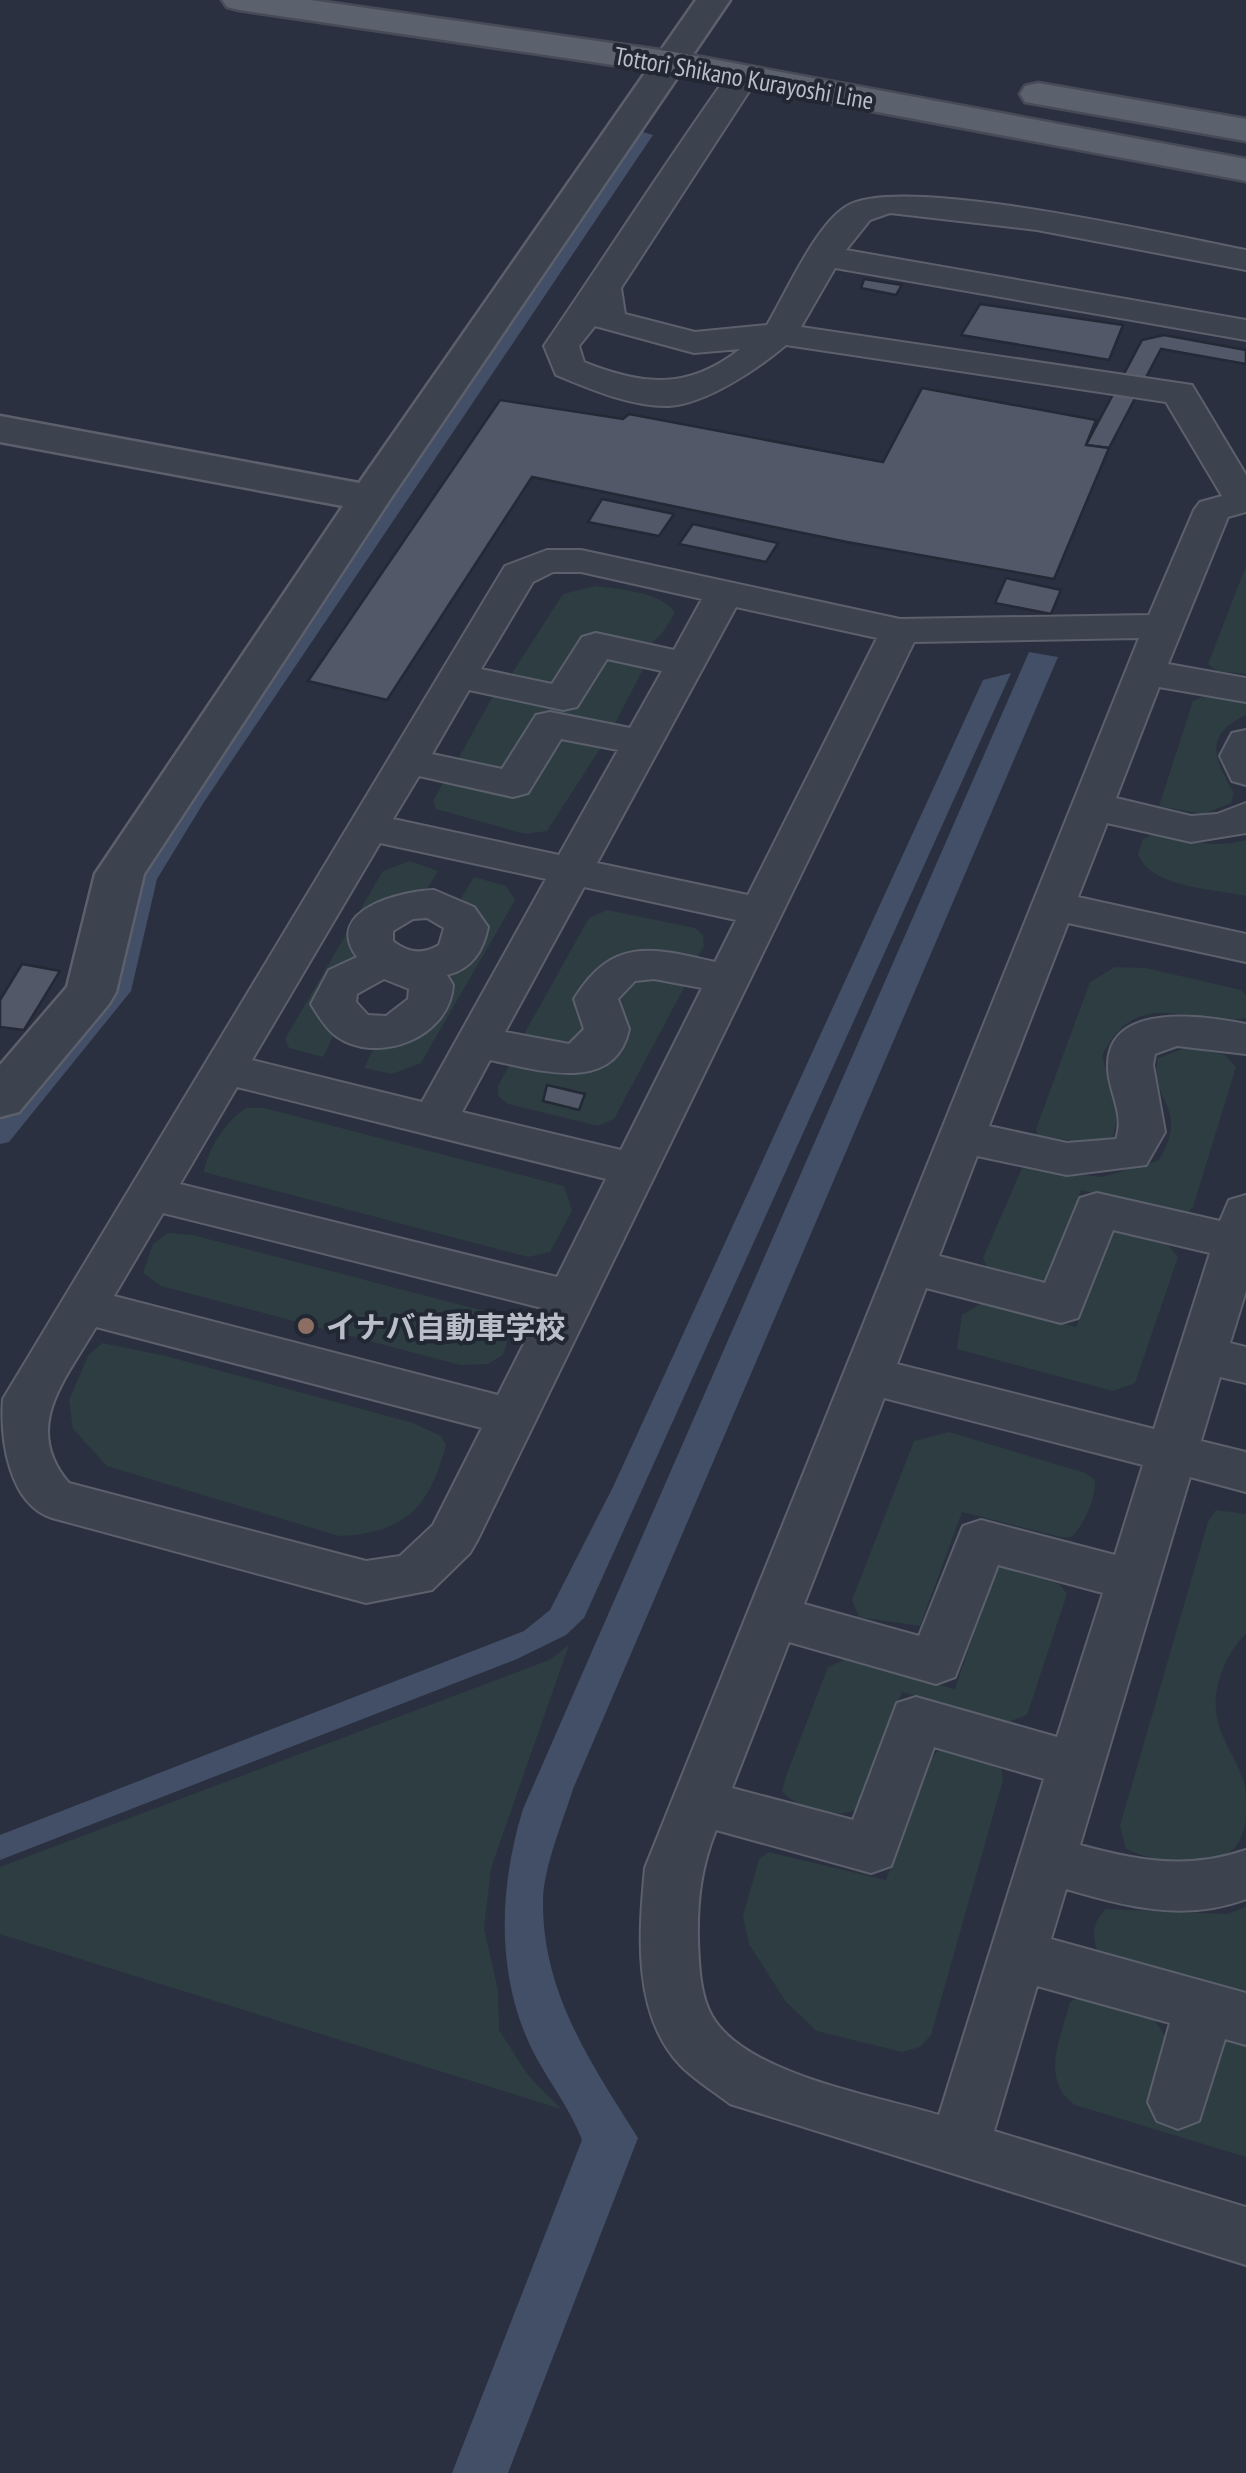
<svg xmlns="http://www.w3.org/2000/svg" width="1246" height="2473" viewBox="0 0 1246 2473" font-family="'PT Sans Narrow','Noto Sans JP',sans-serif">
<rect width="100%" height="100%" fill="#2a303f"/>
<g fill="#2d3d41">
<polygon points="1246,566 1246,674 1217,671 1208,664"/>
<path d="M 596,586 C 622,590 659,591 675,612 C 648,663 638,645 587,635 L 556,688 L 509,678 L 563,594 Z"/>
<polygon points="602,653 646,664 613,727 543,715 506,774 457,761 493,696 498,693 570,708"/>
<path d="M 1202,697 L 1246,702 L 1246,715 C 1203,735 1214,759 1234,793 L 1231,803 L 1204,814 L 1159,806 L 1193,701 Z"/>
<polygon points="552,735 598,744 600,749 547,831 525,834 436,809 433,801 444,781 519,795"/>
<path d="M 1155,833 C 1186,841 1215,849 1246,840 L 1246,896 C 1214,889 1151,888 1138,854 L 1143,839 Z"/>
<path d="M 410,861 L 438,871 C 420,905 389,925 366,955 C 348,980 340,1027 323,1057 L 289,1048 L 285,1039 L 383,871 Z"/>
<polygon points="474,877 506,886 515,900 421,1063 392,1074 364,1068 378,1040 479,921 461,898"/>
<path d="M 607,910 L 695,928 L 703,935 L 704,946 L 694,962 L 599,969 C 579,987 584,1001 593,1024 L 577,1049 L 522,1038 L 589,918 Z"/>
<path d="M 1115,967 L 1146,968 L 1241,990 L 1246,995 L 1246,1018 C 1189,1028 1138,982 1102,1056 L 1118,1112 L 1113,1137 L 1094,1145 L 1038,1135 L 1036,1129 L 1090,982 Z"/>
<polygon points="627,975 684,981 685,986 614,1119 598,1126 508,1104 498,1096 498,1086 510,1064 567,1070 609,992"/>
<path d="M 1188,1047 L 1225,1055 L 1236,1067 L 1193,1207 L 1186,1214 L 1173,1212 L 1081,1190 L 1052,1279 L 1044,1282 L 987,1267 L 983,1258 L 1022,1168 L 1102,1177 L 1158,1161 C 1192,1107 1148,1102 1158,1058 Z"/>
<path d="M 246,1108 L 264,1108 L 564,1186 L 572,1211 L 550,1252 L 528,1257 L 204,1172 C 207,1150 226,1121 246,1108 Z"/>
<polygon points="1121,1231 1169,1246 1178,1257 1135,1383 1113,1391 957,1349 962,1315 982,1303 1076,1327 1112,1233"/>
<polygon points="168,1233 193,1235 488,1312 510,1333 503,1355 488,1364 460,1365 161,1286 143,1273 153,1244"/>
<path d="M 102,1343 L 166,1356 L 413,1423 L 441,1436 L 446,1445 C 429,1509 404,1533 339,1536 L 107,1466 L 73,1429 L 69,1400 L 88,1356 Z"/>
<path d="M 949,1432 L 1085,1473 L 1095,1480 C 1096,1498 1084,1526 1071,1537 L 1061,1537 L 962,1512 L 920,1626 L 859,1617 L 852,1600 L 914,1441 Z"/>
<path d="M 1216,1510 L 1246,1514 L 1246,1634 C 1228,1650 1213,1685 1216,1710 C 1218,1737 1236,1757 1244,1782 C 1246,1791 1246,1802 1246,1812 C 1246,1880 1169,1868 1126,1849 L 1120,1826 L 1208,1522 Z"/>
<path d="M 1003,1567 L 1059,1584 L 1067,1594 L 1027,1715 L 1008,1722 L 902,1692 L 859,1808 C 840,1821 795,1808 782,1791 L 786,1776 L 828,1667 L 844,1660 L 955,1689 L 992,1579 L 996,1569 Z"/>
<polygon points="569,1645 491,1868 484,1929 498,1990 499,2030 528,2075 561,2109 0,1934 0,1867 549,1660"/>
<polygon points="940,1750 995,1764 1002,1770 1003,1780 931,2035 920,2047 902,2052 817,2031 786,2002 749,1944 743,1916 759,1859 768,1852 886,1880 930,1758"/>
<path d="M 1246,1907 L 1246,1994 L 1097,1951 C 1092,1932 1093,1923 1106,1909 L 1227,1914 Z"/>
<path d="M 1079,1997 L 1152,2017 L 1168,2040 L 1148,2104 L 1196,2119 L 1223,2041 L 1246,2043 L 1246,2157 L 1075,2105 C 1039,2079 1061,2039 1070,2002 Z"/>
</g>
<g fill="#434e67">
<path d="M 1029,652 L 1058,657 L 573,1789 C 563,1822 544,1865 543,1900 C 542,1993 591,2063 638,2138 L 508,2473 L 452,2473 L 582,2140 C 571,2111 552,2086 537,2059 C 495,1982 498,1890 523,1809 Z"/>
<polygon points="1011,673 584,1618 566,1635 517,1659 0,1860 0,1835 524,1631 550,1610 613,1487 983,680"/>
</g>
<g fill="none" stroke-linecap="round" stroke-linejoin="round">
<polygon fill="#434e67" fill-rule="evenodd" points="639,131 653,135 204,802 157,879 131,991 9,1142 0,1144 0,1120 108,989 135,879 183,801"/>
</g>
<g fill="#535869" stroke="#242936" stroke-width="2.5">
<polygon points="864,279 902,285 896,295 861,288"/>
<polygon points="980,304 1123,325 1109,360 961,335"/>
<polygon points="1164,335 1246,350 1246,364 1161,349 1109,448 1086,445 1142,340"/>
<polygon points="922,388 1096,420 1086,445 1109,448 1054,579 847,542 532,477 387,700 308,681 500,400 623,419 629,414 883,462"/>
<polygon points="602,499 674,514 659,536 588,522"/>
<polygon points="693,524 778,543 766,562 679,544"/>
<polygon points="1006,578 1061,590 1051,614 995,603"/>
<polygon points="22,964 60,971 24,1030 0,1027 0,1000"/>
<polygon points="547,1085 585,1094 579,1110 543,1101"/>
</g>
<g fill="none" stroke-linecap="round" stroke-linejoin="round">
<g stroke="#5b606c" stroke-width="4">
<g id="service">
<path d="M 743,67 L 759,76 L 621,288 L 625,314 L 695,332 L 767,325 C 786,293 816,224 847,206 C 902,173 1173,236 1246,250 L 1246,270 L 1037,230 L 890,213 L 870,220 L 846,250 L 1246,320 L 1246,340 L 835,268 L 801,327 L 1192,385 L 1246,475 L 1246,512 L 1228,517 L 1168,664 L 1246,678 L 1246,702 L 1159,687 L 1116,798 L 1191,816 L 1217,814 L 1246,803 L 1246,833 L 1191,842 L 1107,823 L 1078,897 L 1246,934 L 1246,962 L 1068,923 L 989,1126 L 1067,1143 L 1116,1139 C 1125,1114 1109,1093 1108,1069 C 1105,1000 1205,1016 1246,1024 L 1246,1054 L 1177,1046 L 1155,1054 L 1153,1065 L 1165,1132 L 1146,1165 L 1067,1175 L 977,1156 L 939,1256 L 1045,1283 L 1080,1198 L 1097,1193 L 1220,1221 L 1229,1200 L 1246,1195 L 1246,1291 L 1230,1343 L 1246,1347 L 1246,1383 L 1220,1377 L 1201,1441 L 1246,1452 L 1246,1492 L 1190,1477 L 1080,1845 C 1138,1861 1188,1870 1246,1850 L 1246,1899 C 1185,1922 1127,1907 1066,1889 L 1051,1939 L 1246,1993 L 1246,2045 L 1225,2039 L 1199,2121 L 1178,2129 L 1157,2121 L 1148,2102 L 1170,2023 L 1037,1986 L 994,2131 L 1246,2207 L 1246,2265 L 730,2104 C 713,2091 695,2080 680,2065 C 632,2014 639,1932 645,1868 L 1139,638 L 914,642 L 478,1539 L 470,1553 L 432,1590 L 366,1603 L 52,1518 C 9,1504 0,1440 3,1399 L 505,566 L 547,550 L 581,550 L 900,619 L 1149,615 L 1194,510 L 1200,502 L 1222,496 L 1166,402 L 786,345 C 759,368 706,404 669,406 C 631,407 590,389 556,375 L 544,346 C 607,254 667,160 732,69 ZM 595,326 L 694,353 L 740,349 C 687,391 642,385 584,362 L 579,346 ZM 553,572 L 581,572 L 702,599 L 674,650 L 596,633 L 582,637 L 552,684 L 481,669 L 533,582 ZM 736,607 L 877,638 L 748,895 L 597,863 ZM 607,659 L 662,671 L 630,728 L 550,712 L 536,715 L 502,769 L 432,754 L 469,690 L 563,710 L 577,707 ZM 561,739 L 618,750 L 559,855 L 393,819 L 419,776 L 513,797 L 528,793 ZM 380,843 L 546,879 L 422,1102 L 252,1060 ZM 584,887 L 736,920 L 715,962 C 652,947 612,937 574,999 L 584,1029 L 569,1044 L 505,1032 ZM 654,979 L 702,988 L 621,1150 L 462,1112 L 490,1060 C 535,1069 615,1096 629,1029 L 618,999 L 635,981 ZM 237,1087 L 606,1179 L 557,1277 L 180,1184 ZM 163,1213 L 542,1308 L 498,1395 L 114,1296 ZM 1113,1230 L 1210,1253 L 1154,1429 L 897,1364 L 926,1288 L 1061,1323 L 1078,1318 ZM 96,1327 L 482,1428 L 433,1525 L 400,1556 L 366,1561 L 69,1483 C 21,1427 66,1379 96,1327 ZM 884,1398 L 1143,1465 L 1115,1555 L 981,1520 L 963,1526 L 919,1636 L 804,1604 ZM 998,1565 L 1103,1593 L 1057,1737 L 916,1697 L 897,1703 L 853,1820 L 732,1788 L 789,1642 L 936,1684 L 955,1677 ZM 934,1747 L 1044,1779 L 939,2115 C 877,2096 746,2075 712,2016 C 700,1995 699,1966 698,1942 C 697,1901 701,1867 716,1830 L 871,1873 L 891,1866 Z"/>
<polygon points="1246,730 1246,785 1232,781 1220,756 1232,733"/>
<path d="M 434,890 L 474,907 L 488,927 C 483,951 472,969 447,975 L 453,985 C 450,1037 378,1066 336,1036 C 326,1029 317,1014 311,1004 L 329,970 L 357,957 C 322,910 402,891 434,890 ZM 427,918 L 444,928 L 439,945 C 423,955 408,953 393,941 L 393,931 L 413,919 ZM 384,979 L 409,989 L 408,999 L 386,1016 L 368,1015 L 356,1002 L 357,994 Z"/>
</g>
</g>
<g stroke="#5b606c" stroke-width="5">
<polygon id="minor" points="696,0 730,0 391,498 144,874 116,992 109,1004 19,1112 0,1117 0,1065 67,987 95,874 343,506 0,442 0,416 359,483"/>
</g>
<g stroke="#474b58" stroke-width="5">
<g id="primary">
<polygon points="222,0 311,0 674,52 1246,159 1246,181 674,74 239,10 227,7"/>
<polygon points="1038,83 1246,119 1246,141 1025,102 1020,94 1025,86"/>
</g>
</g>
<use href="#service" fill="#3d424f" fill-rule="evenodd"/>
<use href="#minor" fill="#3d424f" fill-rule="evenodd"/>
<use href="#primary" fill="#5c616e" fill-rule="evenodd"/>
</g>
<circle fill="#8d6e63" stroke="#222734" stroke-width="4" cx="306" cy="1326" r="10"/>
<g text-anchor="middle" dominant-baseline="central" stroke-width="8" stroke-linejoin="round" paint-order="stroke">
<g font-size="25" fill="#babec9" stroke="#222734">
<text transform="translate(744 78) rotate(10)">Tottori Shikano Kurayoshi Line</text>
</g>
<g font-size="30" font-weight="bold" fill="#babec9" stroke="#222734" text-anchor="start">
<text x="326" y="1326">イナバ自動車学校</text>
</g>
</g>
</svg>
